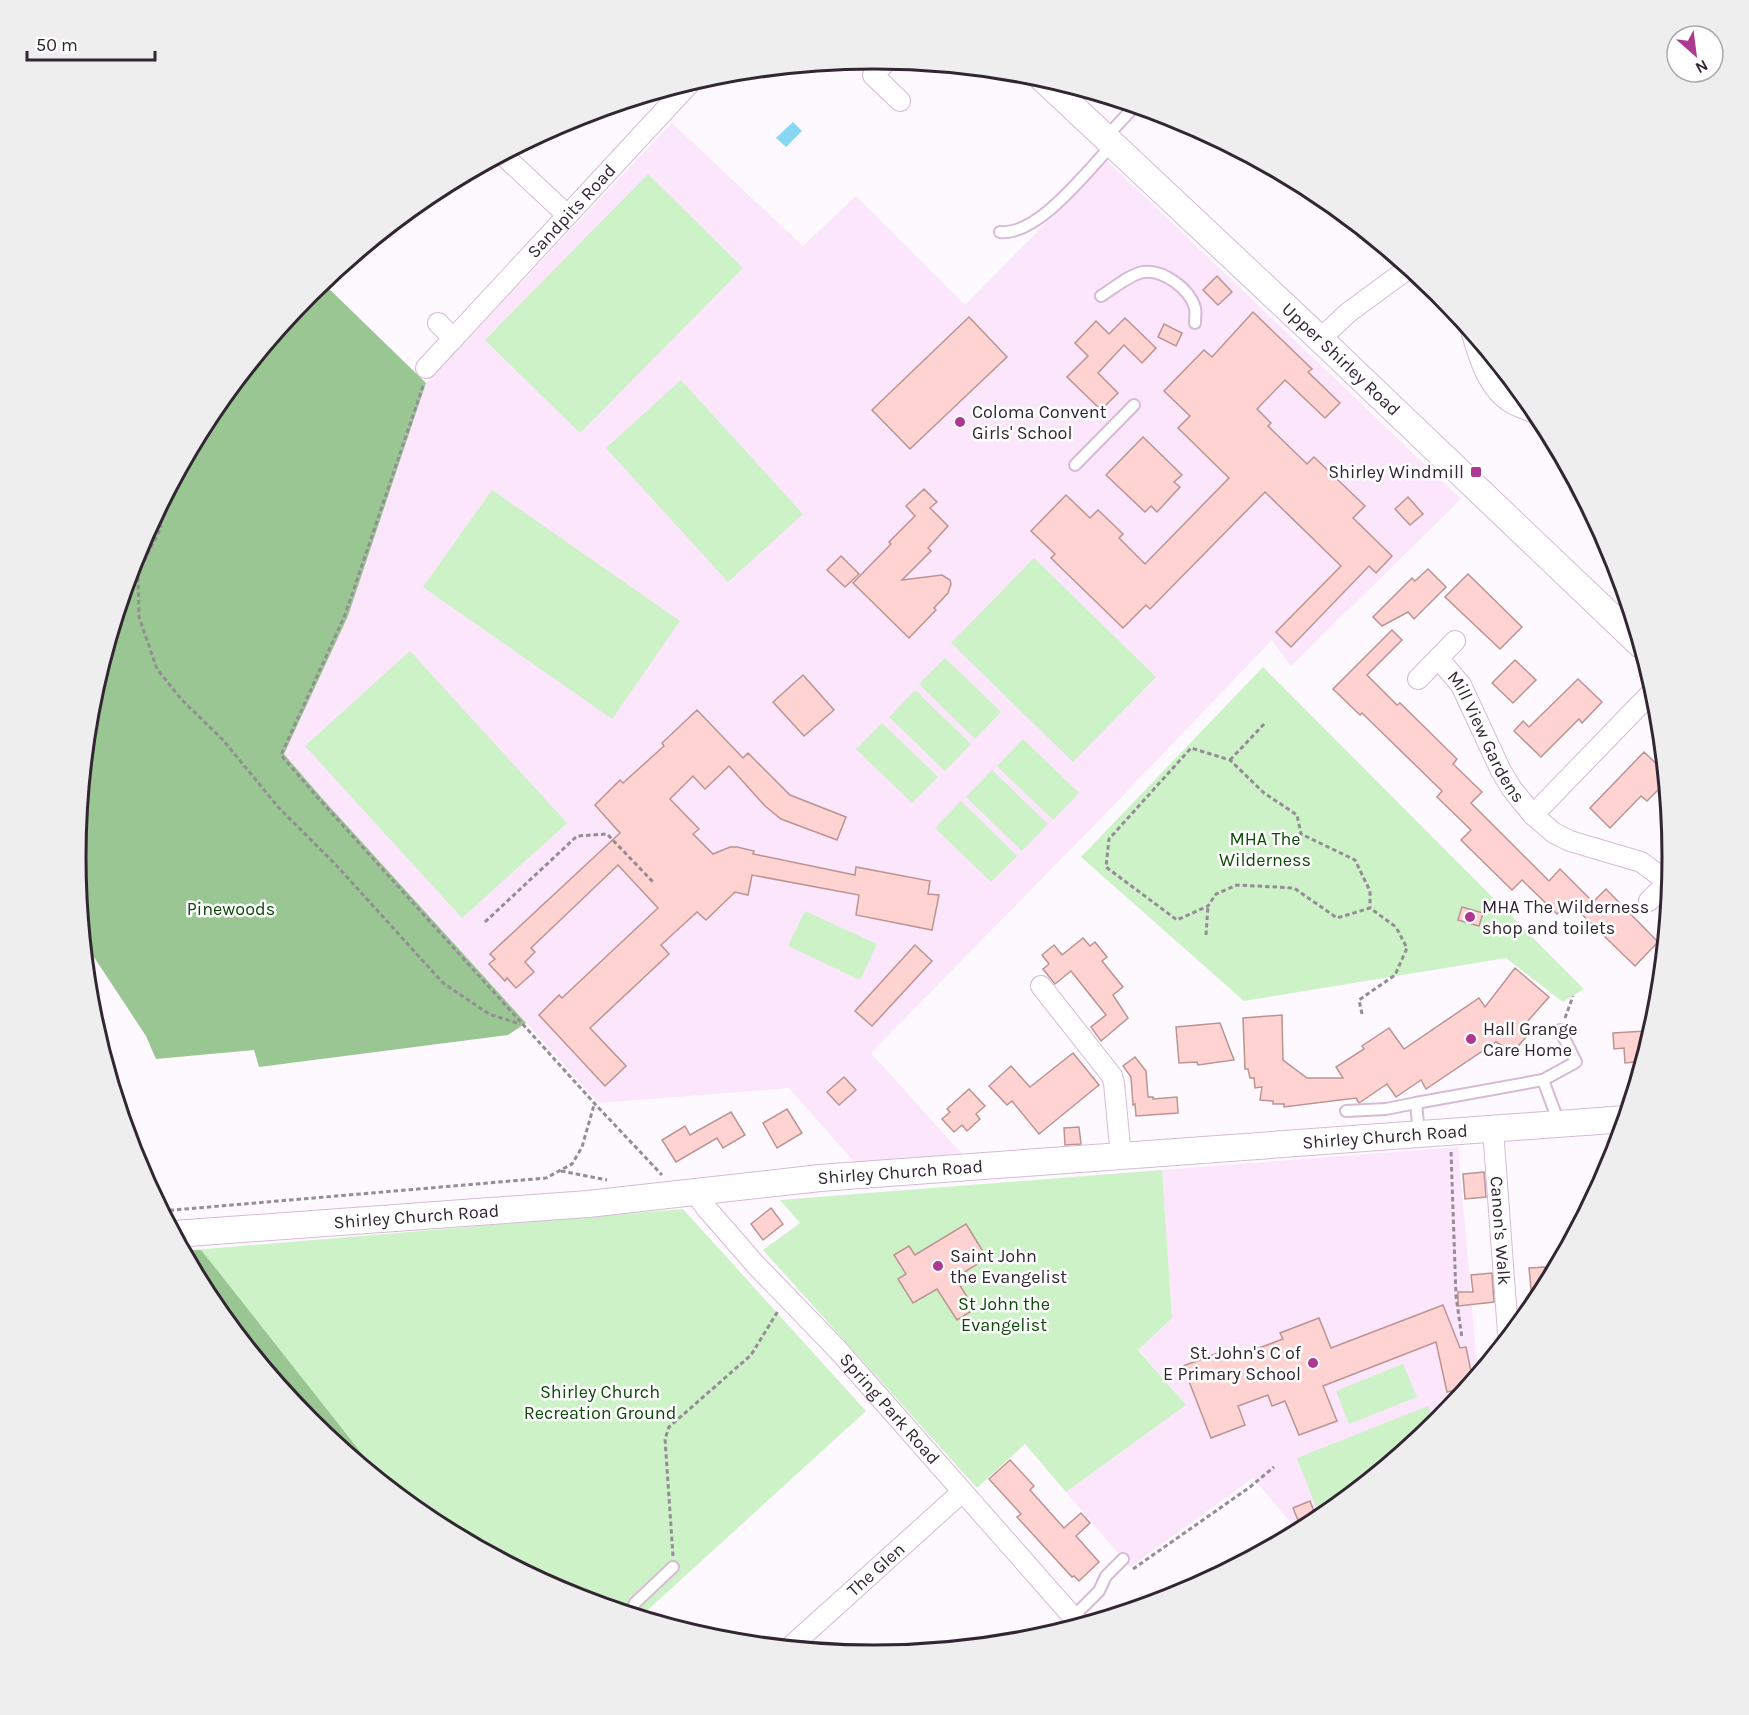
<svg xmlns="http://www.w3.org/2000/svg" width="1749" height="1715" viewBox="0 0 1749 1715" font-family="Karla,sans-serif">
<rect width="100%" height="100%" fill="#fef9fe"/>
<g fill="#fbe6fb">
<polygon points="672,123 803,246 856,196 965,305 1107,161 1461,499 1291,666 1272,640 1108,811 871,1053 963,1155 856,1164 789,1088 599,1103 321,797 284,754 348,616 426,383"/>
<polygon points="1458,1147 1478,1376 1439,1423 1318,1522 1299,1532 1253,1478 1130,1567 1066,1492 1186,1405 1138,1349 1172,1318 1162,1170"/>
</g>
<g fill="#cdf2c8">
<polygon points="648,174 743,268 580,433 485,340"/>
<polygon points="681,380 803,514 728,582 606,448"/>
<polygon points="492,490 680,621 612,719 423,587"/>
<polygon points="1034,558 1156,677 1073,762 951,643"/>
<polygon points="410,651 567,823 462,918 305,746"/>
<polygon points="945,658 1001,712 975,739 919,684"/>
<polygon points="1263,667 1584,989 1563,1002 1506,958 1244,1001 1081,857"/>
<polygon points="915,690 971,744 945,771 889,717"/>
<polygon points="882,723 938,777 912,803 856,749"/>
<polygon points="1023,739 1079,793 1053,820 997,766"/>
<polygon points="992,770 1048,824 1022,851 966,797"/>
<polygon points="961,801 1017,856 991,882 935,828"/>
<polygon points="805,911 877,944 860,980 788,946"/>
<polygon points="1162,1170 1172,1318 1138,1350 1186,1405 1066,1492 1025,1444 977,1488 763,1250 800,1223 780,1200"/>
<polygon points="683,1209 866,1411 640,1617 568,1596 430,1522 309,1422 210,1301 183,1251"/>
<polygon points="1403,1364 1417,1397 1349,1424 1336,1391"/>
<polygon points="1428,1406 1436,1425 1321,1520 1297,1458"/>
</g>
<g fill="#99c693">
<polygon points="322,282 426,383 348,616 284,754 321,797 526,1023 508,1035 259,1067 254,1050 156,1059 146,1036 84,942 76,857 91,701 136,551 210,413 310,292"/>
<polygon points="201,1250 217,1270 388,1487 309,1422 210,1301 183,1251"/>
</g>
<polygon fill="#88d7f2" points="793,122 802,131 786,147 776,138"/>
<g fill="#fed3d1" stroke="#bc9492" stroke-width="1.5">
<polygon points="1217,276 1232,292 1218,305 1203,290"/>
<polygon points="1253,312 1312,369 1308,372 1340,403 1325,418 1285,380 1257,409 1271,423 1268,426 1307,464 1314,457 1365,506 1353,518 1392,556 1376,573 1369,566 1291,647 1276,632 1341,566 1265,492 1150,609 1146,605 1123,628 1051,558 1055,554 1031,531 1066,495 1090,518 1098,510 1123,534 1119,538 1145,564 1229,478 1178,428 1190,416 1164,391 1204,350 1212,357"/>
<polygon points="969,317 1007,357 910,449 872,410"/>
<polygon points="1125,318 1156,348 1142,363 1124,345 1098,373 1118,393 1101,410 1067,377 1088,356 1075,343 1096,321 1109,334"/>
<polygon points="1164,324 1182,333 1176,346 1158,337"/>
<polygon points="1143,437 1182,475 1174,482 1180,487 1157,512 1151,506 1145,512 1106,475"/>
<polygon points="924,489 937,502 930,508 948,526 928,548 931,551 902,580 942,575 950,580 951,584 948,593 934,608 936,610 909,638 853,583 891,544 889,542 915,516 906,506"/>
<polygon points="1408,497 1423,514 1410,525 1395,509"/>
<polygon points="841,556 859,574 845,587 827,570"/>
<polygon points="1428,569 1446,587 1414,619 1408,612 1382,626 1373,617 1412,578 1415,581"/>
<polygon points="1468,574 1522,627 1500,649 1445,597"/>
<polygon points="1392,630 1402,640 1367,675 1397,705 1400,703 1457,759 1453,764 1482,792 1471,803 1549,881 1560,869 1593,902 1606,889 1658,942 1635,966 1569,902 1557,914 1522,880 1512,890 1461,840 1471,830 1437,797 1442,791 1362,713 1360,715 1333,689"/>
<polygon points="1515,660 1536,680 1513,703 1492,683"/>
<polygon points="803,675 834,710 804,736 773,702"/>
<polygon points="1578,679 1602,702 1582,723 1579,719 1541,757 1514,731 1523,721 1529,727"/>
<polygon points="697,710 743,758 748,753 790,795 846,817 837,840 781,819 765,806 729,766 705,789 693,776 670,799 699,829 693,834 713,854 730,847 737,847 754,851 753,854 855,875 856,867 930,881 928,894 939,895 932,930 856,915 859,895 752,875 748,895 735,892 706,920 697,912 661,945 669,954 590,1028 626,1066 605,1086 539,1015 559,995 562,998 658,908 618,865 531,948 535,952 525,962 534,972 516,988 507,978 505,981 489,964 495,959 490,954 620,833 595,805 620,780 623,783 664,746 662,743"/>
<polygon points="1644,752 1665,772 1666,782 1647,801 1641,796 1610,828 1590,808"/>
<polygon points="1462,907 1483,913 1479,926 1458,920"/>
<polygon points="1083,938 1090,946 1095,942 1107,957 1102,961 1123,987 1113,995 1128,1018 1101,1041 1091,1027 1106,1015 1071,971 1055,984 1043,969 1049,964 1042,955 1054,945 1062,955"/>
<polygon points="915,945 932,961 872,1026 855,1011"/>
<polygon points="1515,968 1549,997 1519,1031 1526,1037 1513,1052 1496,1042 1426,1089 1421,1080 1396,1097 1387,1084 1359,1103 1356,1098 1284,1107 1284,1104 1273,1104 1273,1101 1260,1100 1262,1087 1255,1088 1254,1078 1250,1078 1248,1069 1245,1069 1243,1018 1282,1015 1283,1060 1307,1078 1343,1078 1336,1067 1364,1049 1362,1046 1389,1028 1404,1049 1479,998 1485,1007"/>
<polygon points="1220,1023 1234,1060 1198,1065 1197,1062 1179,1063 1176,1027"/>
<polygon points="1646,1031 1647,1039 1651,1039 1644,1061 1625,1063 1624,1048 1614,1049 1613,1033"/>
<polygon points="1073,1053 1099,1085 1039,1134 1012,1101 1007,1105 989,1086 1011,1066 1030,1087"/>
<polygon points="1135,1057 1146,1071 1148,1097 1153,1097 1153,1099 1177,1097 1178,1113 1136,1116 1135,1104 1133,1105 1131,1077 1123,1066"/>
<polygon points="844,1077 856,1090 839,1105 827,1092"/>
<polygon points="969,1089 985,1106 976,1114 980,1119 967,1131 962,1125 954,1132 942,1119 950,1112 947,1109"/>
<polygon points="787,1109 802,1133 777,1148 763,1123"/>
<polygon points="731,1112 745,1135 723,1148 717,1138 676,1162 662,1140 685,1126 690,1135"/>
<polygon points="1079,1127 1081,1144 1065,1145 1064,1128"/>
<polygon points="1484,1172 1486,1197 1465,1199 1463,1174"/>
<polygon points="771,1208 783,1224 763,1240 751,1224"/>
<polygon points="966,1224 987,1258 955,1278 975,1309 957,1320 937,1289 913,1303 898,1279 906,1274 894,1255 909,1246 915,1255"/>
<polygon points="1545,1267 1545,1274 1554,1274 1533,1309 1529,1268"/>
<polygon points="1492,1273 1494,1302 1458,1306 1458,1292 1473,1292 1471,1275"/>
<polygon points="1443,1305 1460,1348 1466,1347 1473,1381 1468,1387 1447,1392 1436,1342 1323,1386 1337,1421 1299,1435 1285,1401 1272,1406 1268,1395 1238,1406 1245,1425 1211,1438 1183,1366 1226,1350 1230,1359 1283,1339 1280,1333 1319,1318 1331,1348"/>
<polygon points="1010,1460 1034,1486 1030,1490 1064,1528 1081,1513 1090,1523 1076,1536 1099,1562 1079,1581 1074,1576 1072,1577 1017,1517 1021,1514 989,1479"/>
<polygon points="1310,1501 1318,1522 1302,1530 1293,1508"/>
</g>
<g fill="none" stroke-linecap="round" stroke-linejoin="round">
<g stroke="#d6bad6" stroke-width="14">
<g id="service">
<polyline points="1105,138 1135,106"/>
<path d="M 1000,232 C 1038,236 1087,171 1112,145"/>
<path d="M 1101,296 C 1114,288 1129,275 1143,272 C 1163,269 1190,289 1195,308 C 1196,313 1195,318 1195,323"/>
<polyline points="1075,465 1134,405"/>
<polyline points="1543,1080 1576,1062 1560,1030"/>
<polyline points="1346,1111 1386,1109 1416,1103"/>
<polyline points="1419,1134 1416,1103 1543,1080 1559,1123"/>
<polyline points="635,1616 633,1608 635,1603 673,1567"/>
<polyline points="1073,1617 1099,1591 1106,1576 1123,1559"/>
</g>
</g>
<g stroke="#d6bad6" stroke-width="22">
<g id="minor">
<polyline points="888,60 873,75 900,101"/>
<polyline points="503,155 566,214"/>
<polyline points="438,323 453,338"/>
<path d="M 1471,330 C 1478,356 1488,390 1513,404 C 1521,408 1531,411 1540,415"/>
<polyline points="1320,339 1349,312 1409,268"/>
<path id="s1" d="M 426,368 L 690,83"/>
<path id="s2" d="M 1438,658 L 1461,685 L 1501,771 L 1512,789 L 1533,815 L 1554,833 L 1570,841 L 1641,862 L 1668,882"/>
<polyline points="1418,679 1455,641"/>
<polyline points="1533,815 1654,690"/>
<polyline points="1649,901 1671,879"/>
<polyline points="1041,986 1112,1076 1114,1083 1121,1157"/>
<path id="s3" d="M 1493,1129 L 1508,1333"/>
<path id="s4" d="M 699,1191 L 701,1201 L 708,1210 L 755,1264 L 838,1350 L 1081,1626"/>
<path id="s5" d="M 789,1648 L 962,1492"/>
</g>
</g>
<g stroke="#d6bad6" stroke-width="28">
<g id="tertiary">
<path id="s6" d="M 1041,77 L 1320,339 L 1641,645"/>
<path id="s7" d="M 174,1234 L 588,1204 L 820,1178 L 1626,1119"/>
</g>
</g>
<g stroke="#958d95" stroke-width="3" stroke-dasharray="4.5 3" stroke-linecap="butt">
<polyline points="423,386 345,615 281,755 319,799 595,1104 662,1175"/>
<polyline points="155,517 161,527 138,573 139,617 157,669 181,699 223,740 279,808 336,865 443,983 489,1014 520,1024"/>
<polyline points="1230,760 1266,722"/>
<polyline points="485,922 577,836 607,834 654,883"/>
<polyline points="1206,935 1208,906"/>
<polyline points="1362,1014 1359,1000 1395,975 1407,948 1396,927 1370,908 1337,918 1294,888 1237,885 1216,894 1208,906 1177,920 1106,867 1109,839 1191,748 1230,760 1264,793 1297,815 1301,834 1355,860 1370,891 1370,908"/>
<polyline points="1565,1018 1573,996"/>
<polyline points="1451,1152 1456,1296 1462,1338"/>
<polyline points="561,1171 607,1180"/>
<polyline points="162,1211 546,1178 572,1164 582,1147 594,1105"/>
<polyline points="673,1556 665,1439 669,1427 751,1355 778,1311"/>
<polyline points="1133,1569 1250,1487 1274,1467"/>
</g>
<use href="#service" stroke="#fff" stroke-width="10"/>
<use href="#minor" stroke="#fff" stroke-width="20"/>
<use href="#tertiary" stroke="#fff" stroke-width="26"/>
</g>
<g fill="#ad3890" stroke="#fff" stroke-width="2">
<circle cx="960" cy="422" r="6"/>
<rect x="1470" y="466" width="12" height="12" rx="3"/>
<circle cx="1470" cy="917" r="6"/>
<circle cx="1471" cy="1039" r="6"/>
<circle cx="938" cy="1266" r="6"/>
<circle cx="1313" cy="1363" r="6"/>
</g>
<g text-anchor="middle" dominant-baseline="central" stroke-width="5" stroke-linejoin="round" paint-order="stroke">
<g font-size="18" fill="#312631" stroke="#fff">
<text stroke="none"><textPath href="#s1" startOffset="214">Sandpits Road</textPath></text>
<text stroke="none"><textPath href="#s6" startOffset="412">Upper Shirley Road</textPath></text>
<text stroke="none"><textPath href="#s2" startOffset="93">Mill View Gardens</textPath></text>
<text stroke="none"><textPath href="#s7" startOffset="1215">Shirley Church Road</textPath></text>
<text stroke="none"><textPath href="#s7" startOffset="729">Shirley Church Road</textPath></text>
<text stroke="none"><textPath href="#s7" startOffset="243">Shirley Church Road</textPath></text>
<text stroke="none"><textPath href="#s3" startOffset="102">Canon's Walk</textPath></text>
<text stroke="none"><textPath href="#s4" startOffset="291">Spring Park Road</textPath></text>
<text stroke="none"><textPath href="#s5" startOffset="117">The Glen</textPath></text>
</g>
<g font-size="18" fill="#312631" stroke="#fff" text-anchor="start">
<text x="972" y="412">Coloma Convent<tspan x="972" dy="21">Girls' School</tspan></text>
<text x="1464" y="472" text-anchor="end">Shirley Windmill</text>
<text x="1482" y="907">MHA The Wilderness<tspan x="1482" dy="21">shop and toilets</tspan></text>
<text x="1483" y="1029">Hall Grange<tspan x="1483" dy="21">Care Home</tspan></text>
<text x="950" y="1256">Saint John<tspan x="950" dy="21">the Evangelist</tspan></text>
<text x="1301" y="1353" text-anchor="end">St. John's C of<tspan x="1301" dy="21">E Primary School</tspan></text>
</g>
<g font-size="18" fill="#0b4b05" stroke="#fff">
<text x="1265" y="839">MHA The<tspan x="1265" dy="21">Wilderness</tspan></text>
<text x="231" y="909">Pinewoods</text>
<text x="1004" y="1304">St John the<tspan x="1004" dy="21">Evangelist</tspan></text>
<text x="600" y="1392">Shirley Church<tspan x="600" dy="21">Recreation Ground</tspan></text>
</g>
</g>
<path d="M0 0H1749V1715H0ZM86 857a788 788 0 1 1 1576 0a788 788 0 1 1-1576 0Z" fill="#efeeef" fill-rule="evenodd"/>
<path fill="none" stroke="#312631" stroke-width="3" d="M86 857a788 788 0 1 1 1576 0a788 788 0 1 1-1576 0Z"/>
<g transform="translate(1695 54) rotate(152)"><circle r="28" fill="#ffffff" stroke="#ada8ad" stroke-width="1.5"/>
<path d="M0-4.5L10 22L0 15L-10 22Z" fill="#ad3890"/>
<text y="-9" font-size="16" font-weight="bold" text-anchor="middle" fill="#312631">N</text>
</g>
<path d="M27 51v9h128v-9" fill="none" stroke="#312631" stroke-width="3"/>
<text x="36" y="51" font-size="18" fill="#312631" stroke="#ffffff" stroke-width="4.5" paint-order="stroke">50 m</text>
</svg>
